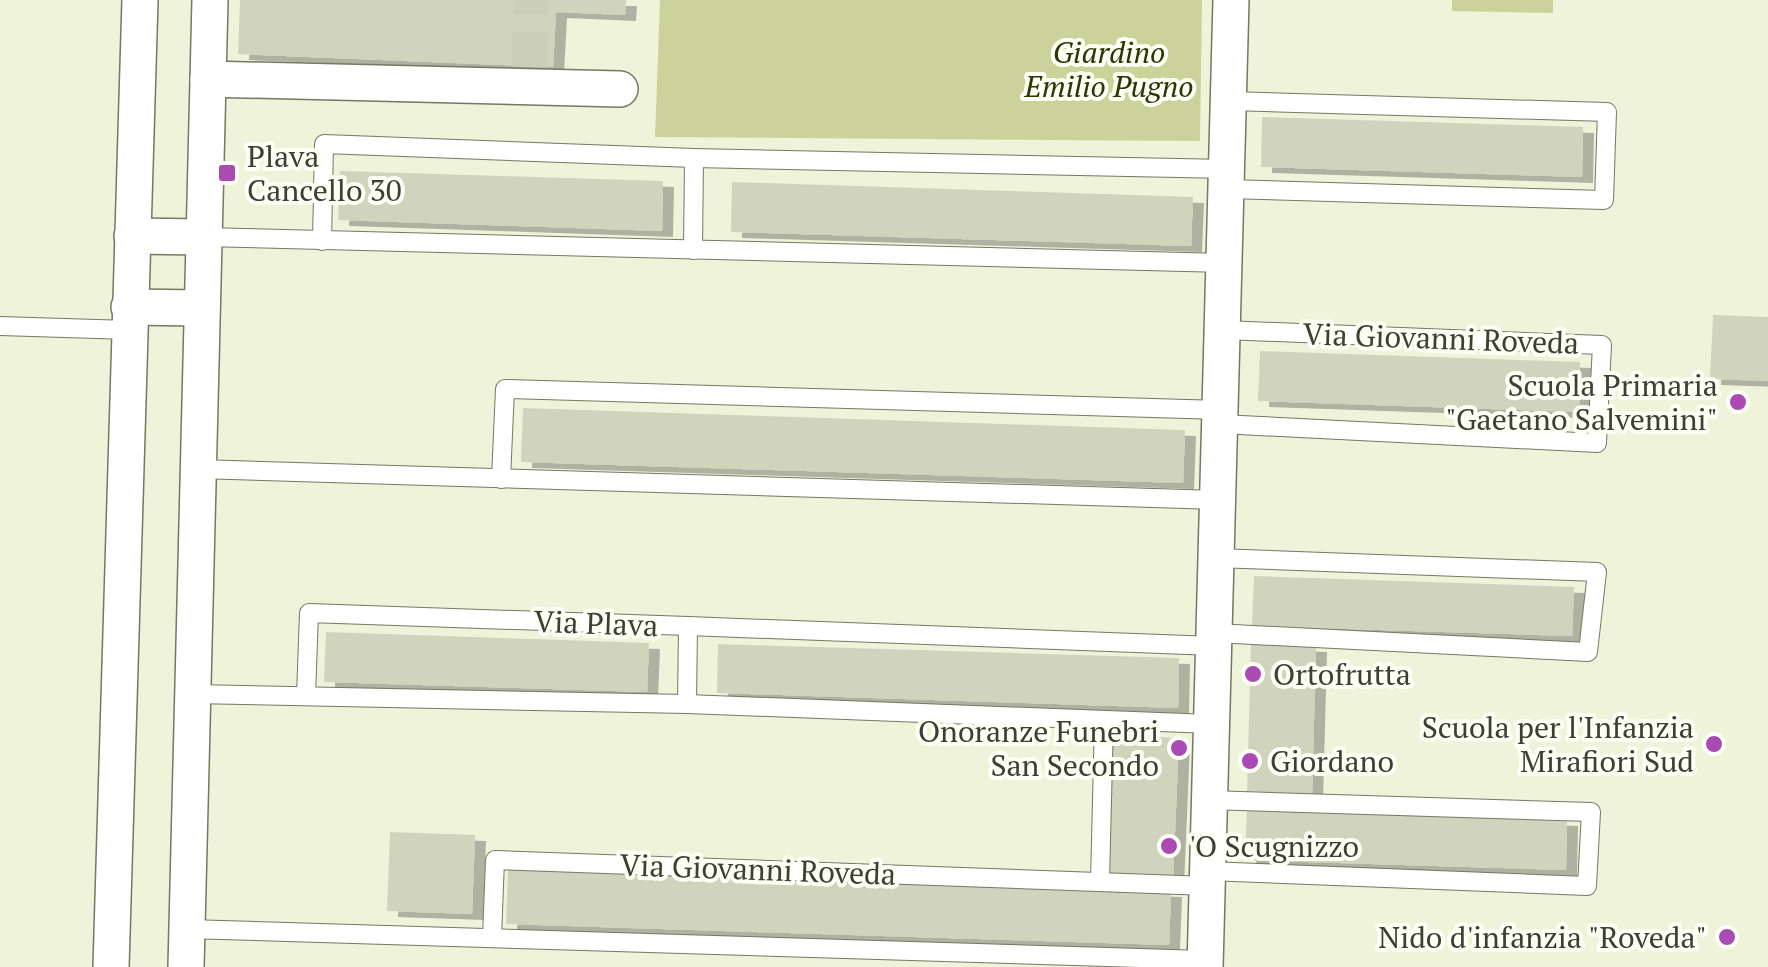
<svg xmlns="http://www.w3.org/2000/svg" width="1768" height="967" viewBox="0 0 1768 967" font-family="'PT Serif',serif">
<defs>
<filter id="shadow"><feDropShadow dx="11" dy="6" stdDeviation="0" flood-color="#0004"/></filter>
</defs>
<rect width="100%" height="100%" fill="#eff3da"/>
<g fill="#ccd39a">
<polygon points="660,0 1202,0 1200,141 655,137"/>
<polygon points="1452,0 1553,0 1553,13 1452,11"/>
</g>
<g fill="#d1d4bc" filter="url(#shadow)">
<polygon points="240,0 626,0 625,15 556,12 553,67 238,54"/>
<polygon points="1262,117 1583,127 1582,177 1261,167"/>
<polygon points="340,171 663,181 662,231 338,220"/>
<polygon points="732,182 1193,197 1191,246 731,232"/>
<polygon points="1713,315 1768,317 1768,381 1710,379"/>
<polygon points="1260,351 1580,362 1579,412 1258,401"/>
<polygon points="523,408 1185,430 1183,483 521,462"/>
<polygon points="1254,576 1574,587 1572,636 1252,626"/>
<polygon points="326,632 649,643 647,692 324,682"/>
<polygon points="718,644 1179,658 1178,708 717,693"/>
<polygon points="1251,644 1316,646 1312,795 1247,793"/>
<polygon points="1113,735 1179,738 1173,880 1108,877"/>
<polygon points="1247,809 1567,820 1566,870 1245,860"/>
<polygon points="390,832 475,835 472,914 387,911"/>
<polygon points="508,870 1171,891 1169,945 506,924"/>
</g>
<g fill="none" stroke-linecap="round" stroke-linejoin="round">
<polyline stroke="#cbcfb9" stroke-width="35" stroke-dasharray="35 18" stroke-linecap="butt" points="529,67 531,0"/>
<g stroke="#757862" stroke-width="20">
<g id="service">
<polyline points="694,158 1228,169"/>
<polyline points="1227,189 1604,200 1607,112 1230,101"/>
<polyline points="203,237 1225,263"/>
<polyline points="322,241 324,144 694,158 693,250"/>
<polyline points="0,326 129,330"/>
<polyline points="1220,424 1597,443 1602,345 1223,330"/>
<polyline points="197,469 1218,500"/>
<polyline points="501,479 505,389 1221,410"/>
<polyline points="688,626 1214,646"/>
<polyline points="1214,633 1588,652 1597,572 1216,558"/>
<polyline points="192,694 687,704 1211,724"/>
<polyline points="306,696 309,613 688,626 687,704"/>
<polyline points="1207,871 1587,886 1591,812 1209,800"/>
<polyline points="1100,881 1104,720"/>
<polyline points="187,929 1205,960"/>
<polyline points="492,938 495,860 1207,886"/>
</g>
</g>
<g stroke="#757862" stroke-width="38">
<g id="minor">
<polyline points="208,79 620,89"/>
<polyline points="132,236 203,237"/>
<polyline points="129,307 201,308"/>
<polyline points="111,967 140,0"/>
<polyline points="186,967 210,0"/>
<polyline points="1205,967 1231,0"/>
</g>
</g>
<use href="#service" stroke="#fff" stroke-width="18"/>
<use href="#minor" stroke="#fff" stroke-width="35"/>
</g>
<g fill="#aa4bb4" stroke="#fdfff5" stroke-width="4">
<rect x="217" y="163" width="20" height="20" rx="5"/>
<circle cx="1738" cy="402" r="10"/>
<circle cx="1253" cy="674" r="10"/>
<circle cx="1714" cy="744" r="10"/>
<circle cx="1179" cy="748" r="10"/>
<circle cx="1250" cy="761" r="10"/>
<circle cx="1169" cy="846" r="10"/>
<circle cx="1727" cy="937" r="10"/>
</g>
<g text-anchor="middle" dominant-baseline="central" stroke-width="8" stroke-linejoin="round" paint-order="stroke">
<g font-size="30" font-style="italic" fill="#303404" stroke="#fdfff5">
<text x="1109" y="52">Giardino<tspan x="1109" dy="34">Emilio Pugno</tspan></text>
</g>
<g font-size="30" fill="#3d3e34" stroke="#fdfff5" text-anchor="start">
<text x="247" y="156">Plava<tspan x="247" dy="34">Cancello 30</tspan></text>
<text x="1718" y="385" text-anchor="end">Scuola Primaria<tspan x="1718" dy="34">"Gaetano Salvemini"</tspan></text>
<text x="1273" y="674">Ortofrutta</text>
<text x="1694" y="727" text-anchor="end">Scuola per l'Infanzia<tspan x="1694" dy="34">Mirafiori Sud</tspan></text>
<text x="1159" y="731" text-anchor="end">Onoranze Funebri<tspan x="1159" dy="34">San Secondo</tspan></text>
<text x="1270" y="761">Giordano</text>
<text x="1189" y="846">'O Scugnizzo</text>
<text x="1707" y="937" text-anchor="end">Nido d'infanzia "Roveda"</text>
</g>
<g font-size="30" fill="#3d3e34" stroke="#fdfff5">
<text transform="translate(1441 338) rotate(2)">Via Giovanni Roveda</text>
<text transform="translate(596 623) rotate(2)">Via Plava</text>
<text transform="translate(758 869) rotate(2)">Via Giovanni Roveda</text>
</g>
</g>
</svg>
